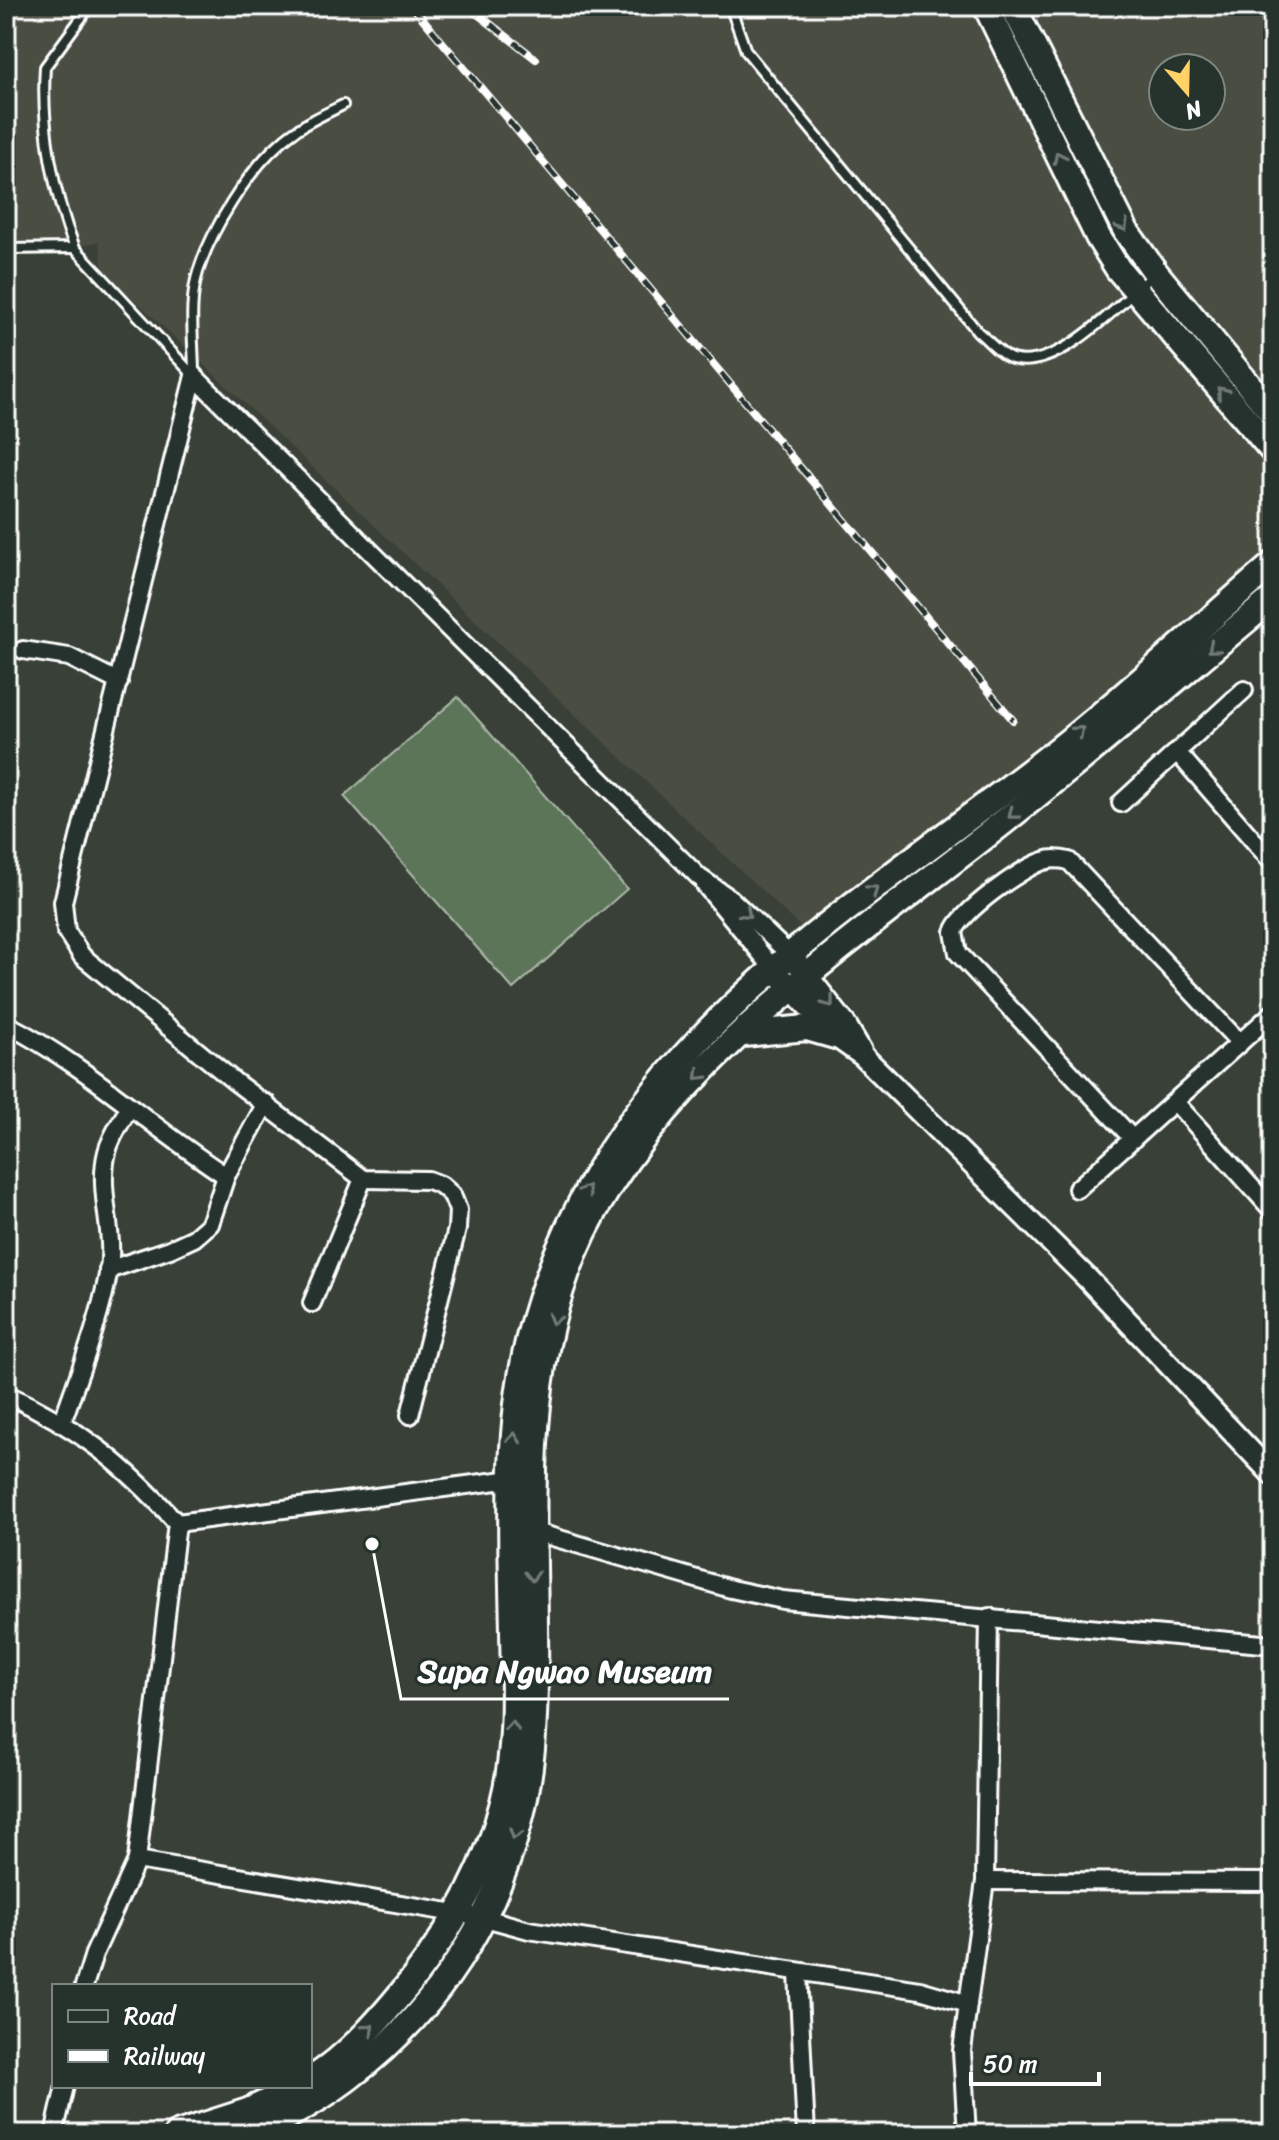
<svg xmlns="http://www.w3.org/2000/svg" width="1279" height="2140" viewBox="0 0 1279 2140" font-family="Sriracha,sans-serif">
<rect width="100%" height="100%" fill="#394037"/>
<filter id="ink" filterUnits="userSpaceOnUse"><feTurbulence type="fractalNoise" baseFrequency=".0125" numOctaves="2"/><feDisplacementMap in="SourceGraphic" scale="16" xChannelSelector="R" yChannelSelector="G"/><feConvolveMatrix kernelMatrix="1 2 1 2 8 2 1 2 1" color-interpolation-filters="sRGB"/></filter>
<g filter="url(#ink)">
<path fill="#4a4d42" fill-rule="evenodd" d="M 6,6 L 1273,6 L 1273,564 L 811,937 L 103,270 L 99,241 L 75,248 L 6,249 ZM 1163,68 L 1211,68 L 1211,116 L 1163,116 Z"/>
<polygon fill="#5c7459" stroke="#aebaac" stroke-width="2" points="458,697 627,889 513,989 344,796"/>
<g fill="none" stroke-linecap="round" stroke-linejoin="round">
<g stroke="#fff" stroke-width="14">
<g id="service">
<path d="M 90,6 L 45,67 C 41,125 53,194 75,248 L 194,376"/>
<path d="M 730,6 L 746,51 L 978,332 C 988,340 1000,355 1012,359 C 1059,373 1121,301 1155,274"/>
<polyline points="1258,6 1273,24"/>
<polyline points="6,249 75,248"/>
<path d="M 194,375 C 194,342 188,304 198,272 C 211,230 247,172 280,143 C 298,126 321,116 343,105"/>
</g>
</g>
<g stroke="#fff" stroke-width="22">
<g id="minor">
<polyline points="194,376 63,902 66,931 82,956 234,1081 363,1179 428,1180 441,1185 452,1195 458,1210 457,1229 410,1415"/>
<polyline points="194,376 699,877 730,898 789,954"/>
<polyline points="23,650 69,657 119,682"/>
<polyline points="1177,752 1273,863"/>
<polyline points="1121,803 1244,690"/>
<polyline points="705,885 772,967"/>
<path d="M 6,1024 C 85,1064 152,1128 226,1176"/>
<polyline points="1175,1102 1273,1211"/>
<path d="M 1133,1139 L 958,953 L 954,932 C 960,912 1023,867 1044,861 C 1053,858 1060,859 1069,861 L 1240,1043"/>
<polyline points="1077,1189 1273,1013"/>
<polyline points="108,1270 170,1249 194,1238 210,1224 226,1176 266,1103"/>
<polyline points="312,1303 363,1179"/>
<path d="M 6,1394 C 77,1426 125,1465 177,1523 L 137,1860 L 94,1954 L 84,1986"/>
<path d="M 62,1423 C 79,1373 100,1322 109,1269 C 115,1230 97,1191 107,1152 C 111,1136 121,1122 129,1108"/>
<polyline points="177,1523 520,1478"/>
<polyline points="532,1531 731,1589 783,1600 1273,1645"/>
<polyline points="137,1860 485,1918 529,1930 920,1990 968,2004 962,2051 967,2134"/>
<polyline points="985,1881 1273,1882"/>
<polyline points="798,1973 806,2134"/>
<polyline points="968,2004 985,1881 989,1617"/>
<polyline points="54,2134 65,2086"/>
</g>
</g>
<g stroke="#fff" stroke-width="26">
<g id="tertiary">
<polyline points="798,964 845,1024 861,1051"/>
<polyline points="772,967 835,1036 862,1055 1086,1277 1273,1475"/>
</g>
</g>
<g stroke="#fff" stroke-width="30">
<g id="primary">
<polyline points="986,6 1098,237 1118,269 1273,451"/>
<polyline points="1013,6 1126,231 1156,273 1273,414"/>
<polyline points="744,1034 807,1028 835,1036"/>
<path d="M 310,2080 C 350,2055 383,2016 412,1980 C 453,1927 487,1868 503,1802 C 517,1747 514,1687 513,1631 C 511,1530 505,1424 532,1326 C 611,1045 841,920 1055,752 C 1130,693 1201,626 1273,564"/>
<polyline points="177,2134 248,2111 300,2086"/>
<path d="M 246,2134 C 316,2109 381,2059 428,2002 C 486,1932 524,1840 532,1749 C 546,1575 505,1395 584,1232 C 666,1063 862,934 1006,820 C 1097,748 1184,672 1273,598"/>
</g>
</g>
<use href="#service" stroke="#26332d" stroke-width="8"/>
<use href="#minor" stroke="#26332d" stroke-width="16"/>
<use href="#tertiary" stroke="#26332d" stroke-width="20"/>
<use href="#primary" stroke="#26332d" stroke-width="24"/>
<g stroke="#fff" stroke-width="8">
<g id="rail">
<polyline points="412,6 1013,720"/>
<polyline points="467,6 536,59"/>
</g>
</g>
<use href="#rail" stroke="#26332d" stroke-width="5" stroke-dasharray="15" stroke-linecap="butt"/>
</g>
<defs><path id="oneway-chevron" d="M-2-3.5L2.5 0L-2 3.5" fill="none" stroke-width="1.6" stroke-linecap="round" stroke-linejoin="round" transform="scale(2)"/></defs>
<g stroke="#727a76">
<use href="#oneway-chevron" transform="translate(1059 157) rotate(-116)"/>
<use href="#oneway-chevron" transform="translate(1123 226) rotate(59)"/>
<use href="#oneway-chevron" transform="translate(1222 392) rotate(-130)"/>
<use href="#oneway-chevron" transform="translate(1213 648) rotate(140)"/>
<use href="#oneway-chevron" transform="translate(1079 731) rotate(-41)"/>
<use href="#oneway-chevron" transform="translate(1013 814) rotate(142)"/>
<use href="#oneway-chevron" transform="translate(873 890) rotate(-37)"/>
<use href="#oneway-chevron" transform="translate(746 913) rotate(42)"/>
<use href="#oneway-chevron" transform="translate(829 1002) rotate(52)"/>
<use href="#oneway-chevron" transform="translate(700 1075) rotate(135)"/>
<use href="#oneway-chevron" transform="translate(586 1190) rotate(-61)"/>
<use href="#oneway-chevron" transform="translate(554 1319) rotate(106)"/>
<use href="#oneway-chevron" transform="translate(514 1438) rotate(-84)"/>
<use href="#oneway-chevron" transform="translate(532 1576) rotate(89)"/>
<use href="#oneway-chevron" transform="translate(512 1726) rotate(-86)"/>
<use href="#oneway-chevron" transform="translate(515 1834) rotate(109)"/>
<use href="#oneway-chevron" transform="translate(369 2029) rotate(-45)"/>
</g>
</g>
<path fill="none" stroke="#fff" stroke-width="3" d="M372 1544L401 1699H729"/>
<circle fill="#fff" stroke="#26332d" stroke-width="3" cx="372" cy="1544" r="8"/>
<g font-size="32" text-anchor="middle" font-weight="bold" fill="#fff" stroke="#26332d" stroke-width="6" stroke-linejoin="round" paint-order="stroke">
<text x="565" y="1682">Supa Ngwao Museum</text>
</g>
<rect width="1279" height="2140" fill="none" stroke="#26332d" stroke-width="32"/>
<rect x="16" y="16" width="1247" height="2108" fill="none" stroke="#fff" stroke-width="3" filter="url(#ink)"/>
<rect x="52" y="1984" width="260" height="104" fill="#26332d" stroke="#7d8581" stroke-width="2"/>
<rect x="68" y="2010" width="40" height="12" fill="#26332d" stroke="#7d8581" stroke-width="2"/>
<text x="124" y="2024" font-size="24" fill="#ffffff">Road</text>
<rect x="68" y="2050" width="40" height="12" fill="#ffffff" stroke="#7d8581" stroke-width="2"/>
<text x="124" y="2064" font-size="24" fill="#ffffff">Railway</text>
<g transform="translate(1187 92) rotate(160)"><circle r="38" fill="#26332d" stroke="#7d8581" stroke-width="2"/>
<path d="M0-6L14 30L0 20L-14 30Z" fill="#ffd166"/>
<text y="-12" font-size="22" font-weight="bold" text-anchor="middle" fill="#ffffff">N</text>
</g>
<path d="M971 2072v12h128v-12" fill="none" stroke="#ffffff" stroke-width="4"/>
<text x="983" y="2072" font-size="24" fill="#ffffff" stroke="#26332d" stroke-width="6" paint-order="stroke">50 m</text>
</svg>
